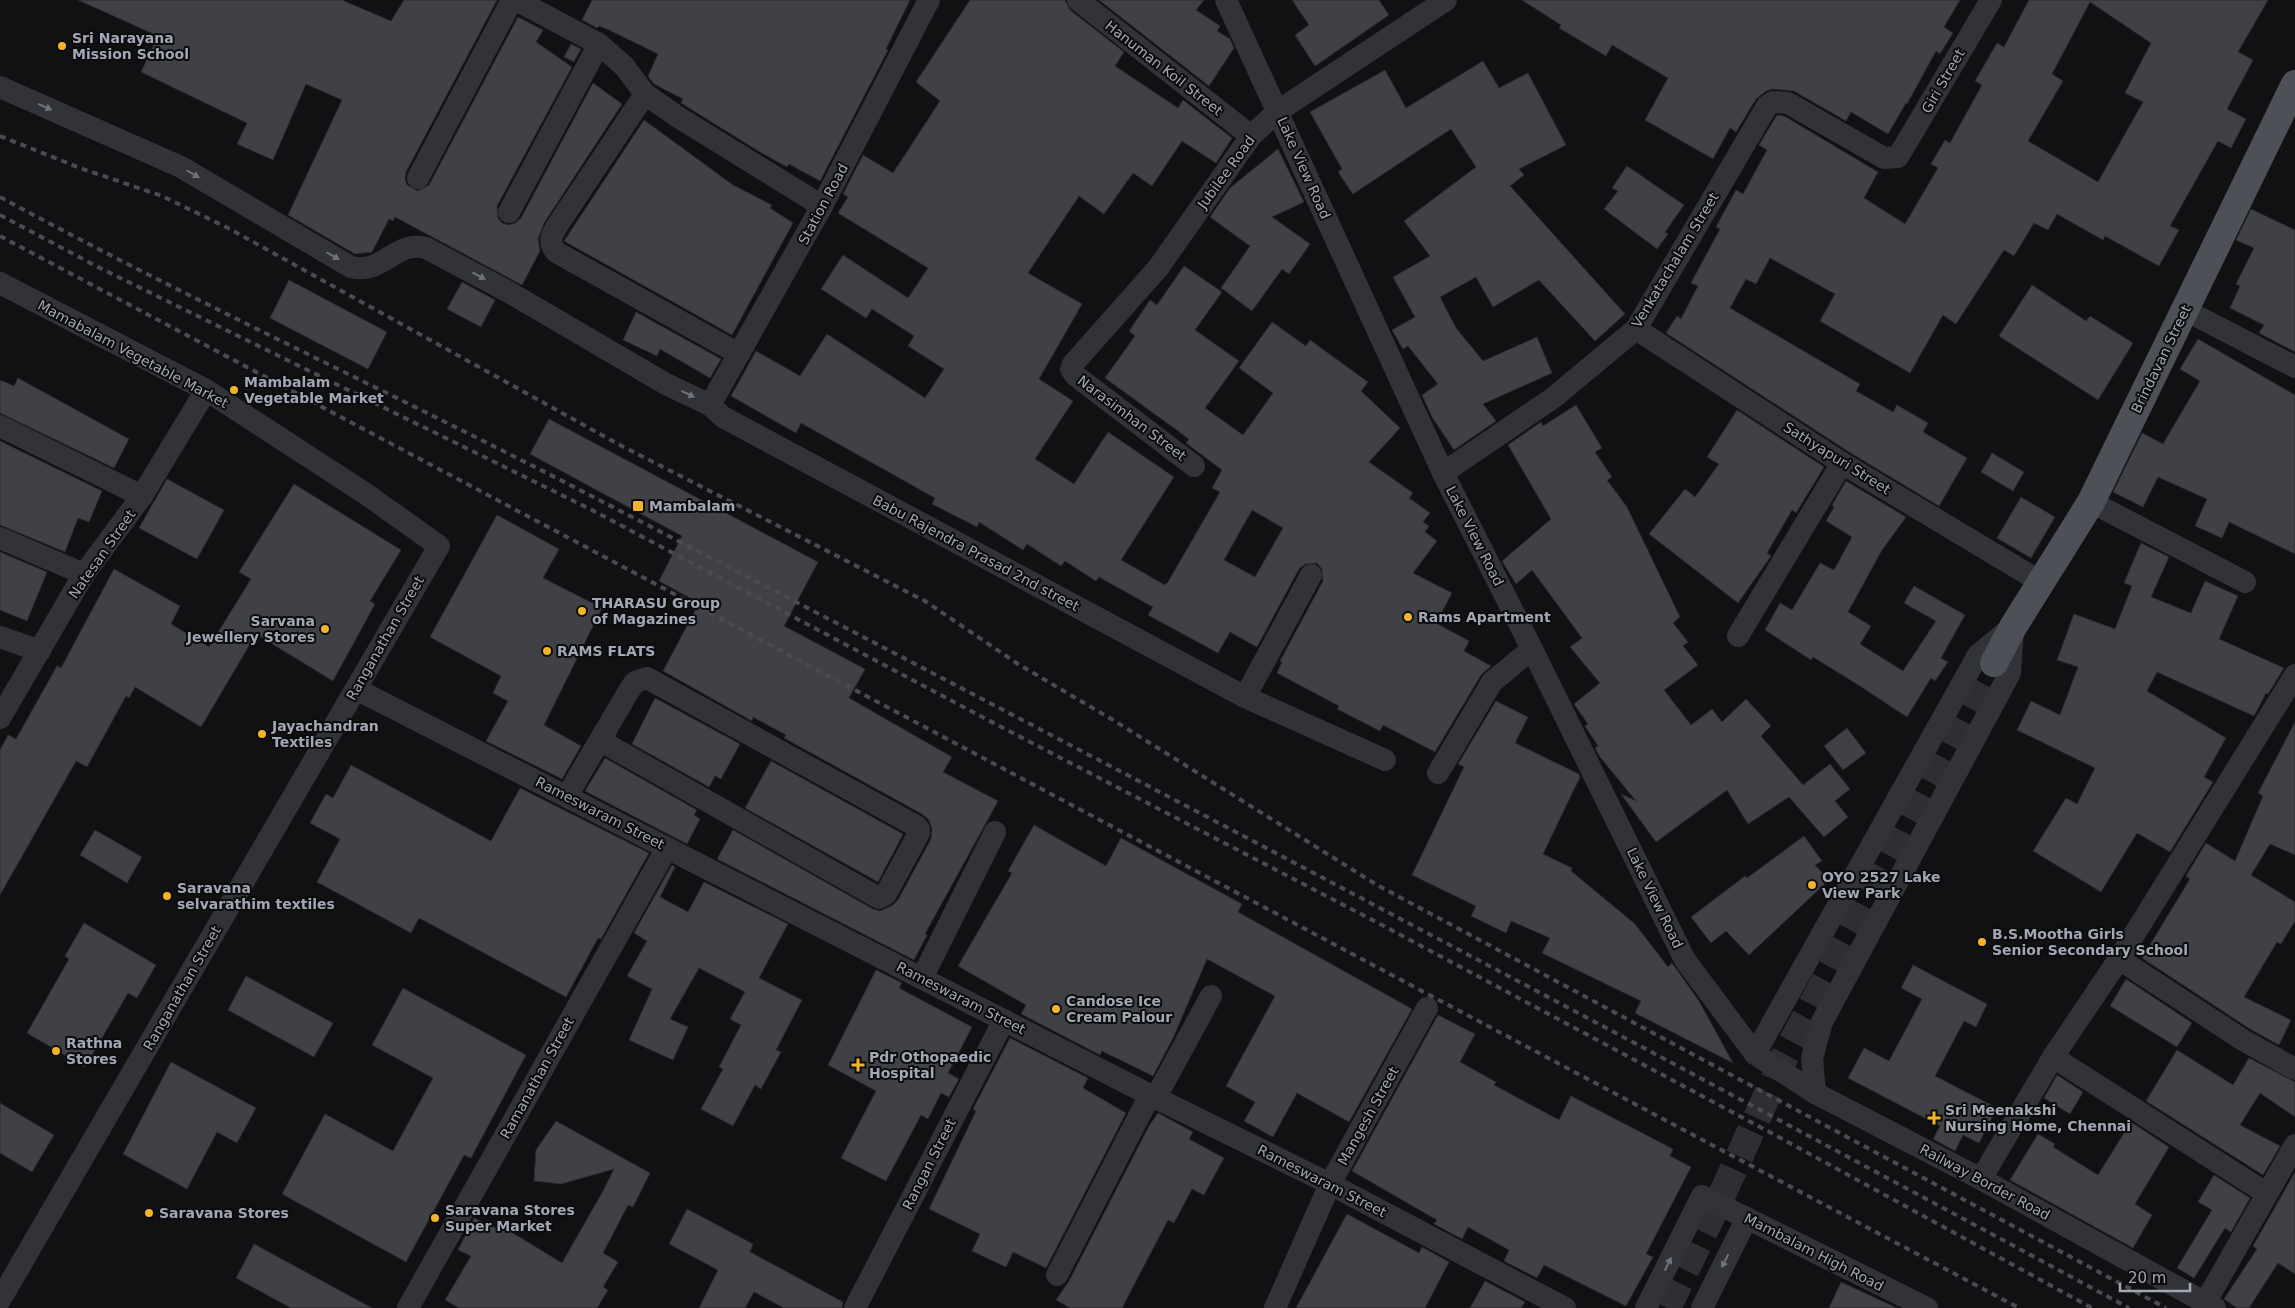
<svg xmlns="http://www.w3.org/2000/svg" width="2295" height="1308" viewBox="0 0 2295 1308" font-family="'DejaVu Sans',sans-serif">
<rect width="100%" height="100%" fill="#111113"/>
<g fill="#404146" stroke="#2b2b2f" fill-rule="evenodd">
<polygon points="78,0 342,0 391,21 404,0 497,0 406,172 405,179 407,185 418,191 429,185 518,17 543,30 536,42 572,67 497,206 498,218 502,223 509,225 515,223 521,218 593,83 622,104 544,223 538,239 540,251 522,285 395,217 393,221 389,219 372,252 355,254 288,215 342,100 306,84 273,160 237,144 247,123 141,72 158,36"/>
<polygon points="592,0 910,0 886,49 888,50 820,181 789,164 787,167 760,152 681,103 683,99 654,84 648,76 658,54 607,29 599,26 597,28 582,20"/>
<path d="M 970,0 L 1065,0 L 1070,10 L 1124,52 L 1115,66 L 1178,108 L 1183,100 L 1232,138 L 1216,163 L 1182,141 L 1152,186 L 1133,173 L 1104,214 L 1079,196 L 1028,273 L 1082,304 L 1039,379 L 1073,401 L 1035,459 L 1074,484 L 1108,432 L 1174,477 L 1121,560 L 1165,585 L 1168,582 L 1220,492 L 1212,488 L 1222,470 L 1186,443 L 1189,439 L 1105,378 L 1135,336 L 1129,331 L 1150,300 L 1157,305 L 1184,266 L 1222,292 L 1195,330 L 1239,361 L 1205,408 L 1243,435 L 1273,393 L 1239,368 L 1272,322 L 1306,346 L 1310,340 L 1368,382 L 1361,391 L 1400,428 L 1369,462 L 1413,493 L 1409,498 L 1430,513 L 1423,522 L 1429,526 L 1425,532 L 1437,541 L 1413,573 L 1452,593 L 1436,623 L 1469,641 L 1464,651 L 1491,666 L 1481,675 L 1435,752 L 1383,725 L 1380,731 L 1337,709 L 1339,706 L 1277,673 L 1282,662 L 1280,661 L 1323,581 L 1322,569 L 1317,563 L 1305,564 L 1299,569 L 1257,647 L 1230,632 L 1218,653 L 1148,615 L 1153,607 L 1099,577 L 1096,581 L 1065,561 L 1061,566 L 1027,544 L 1023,550 L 979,522 L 977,527 L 932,504 L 935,498 L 801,423 L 796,433 L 731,396 L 756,351 L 800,376 L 827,334 L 925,398 L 944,369 L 908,346 L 914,336 L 872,309 L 866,318 L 821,289 L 843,255 L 908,298 L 928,268 L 838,213 L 848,197 L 843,194 L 863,155 L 893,173 L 940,101 L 916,82 ZM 1252,510 L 1283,528 L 1255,577 L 1224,560 Z"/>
<polygon points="1099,0 1204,0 1196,10 1220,26 1217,31 1230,39 1234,48 1209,86"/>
<polygon points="1292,0 1379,0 1389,15 1315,66 1295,35 1309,25"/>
<polygon points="1522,0 1960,0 1944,27 1953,33 1940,54 1936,51 1907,104 1906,103 1888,134 1851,112 1846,121 1794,91 1773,89 1766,91 1756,99 1736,132 1730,128 1713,159 1645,120 1668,78 1612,45 1606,56 1559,28 1561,25"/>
<path d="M 2029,0 L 2268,0 L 2238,52 L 2253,60 L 2227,109 L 2246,119 L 2231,148 L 2218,141 L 2170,226 L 2179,230 L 2159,266 L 2105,236 L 2103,240 L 2057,214 L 2048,230 L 2034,223 L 2014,256 L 2004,250 L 1956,324 L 1943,315 L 1910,373 L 1820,321 L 1835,294 L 1770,258 L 1756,284 L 1746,279 L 1730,308 L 1860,384 L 1856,391 L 1893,412 L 1897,405 L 1928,423 L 1923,432 L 1967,458 L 1939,506 L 1849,452 L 1666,333 L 1677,316 L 1681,319 L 1698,286 L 1691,283 L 1720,229 L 1716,227 L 1736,190 L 1743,194 L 1767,150 L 1759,145 L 1777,115 L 1784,116 L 1878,172 L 1864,198 L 1905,224 L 1938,168 L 1931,164 L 1945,140 L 1950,143 L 1982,85 L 1975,81 L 1997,43 L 2004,47 ZM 2090,2 L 2151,43 L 2125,93 L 2143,102 L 2098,182 L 2028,141 L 2063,81 L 2052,74 Z"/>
<polygon points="571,44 581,49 574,62 564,57"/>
<polygon points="1483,61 1499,88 1528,73 1566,145 1519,169 1524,175 1510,186 1625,314 1595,341 1539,280 1493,307 1476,277 1440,297 1456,328 1483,361 1537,337 1552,373 1483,404 1496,421 1454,450 1432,417 1422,395 1438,384 1408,346 1403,349 1392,330 1415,317 1393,277 1430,256 1404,221 1476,167 1451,129 1353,194 1338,172 1342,169 1310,112 1385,70 1406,108"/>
<polygon points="644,120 733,185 772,205 770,208 793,223 732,335 564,241"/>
<polygon points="1278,149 1304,202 1272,217 1310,244 1289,274 1282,269 1252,311 1221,288 1250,246 1210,217 1230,188"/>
<polygon points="1627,166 1684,205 1665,232 1668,234 1657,249 1604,209 1618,191 1612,188"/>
<polygon points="2251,209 2295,230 2295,352 2259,333 2264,325 2230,308 2240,286 2236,284 2254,248 2236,240"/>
<polygon points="289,280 387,332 368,369 270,318"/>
<polygon points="462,282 495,300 481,327 447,309"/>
<polygon points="2032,285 2086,321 2090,316 2133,343 2098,400 1999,336"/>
<polygon points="636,312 721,359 710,378 660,349 657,356 623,340"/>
<polygon points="2198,339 2295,395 2295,554 2229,522 2222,538 2195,526 2207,499 2158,477 2143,507 2113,492 2142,433 2163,444 2200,381 2180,369"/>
<polygon points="18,378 129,439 114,468 0,413 0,380 14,386"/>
<polygon points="1576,405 1602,448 1595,452 1612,477 1607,480 1627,507 1680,617 1673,623 1688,642 1683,646 1698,665 1664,690 1691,725 1712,709 1722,722 1746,699 1771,726 1761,736 1803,785 1830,764 1850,789 1835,801 1848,817 1824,837 1789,797 1748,824 1727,790 1656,842 1621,794 1636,801 1600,757 1595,748 1598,746 1585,726 1588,724 1574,704 1600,683 1570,647 1582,638 1532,570 1516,584 1502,561 1551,519 1508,445 1541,422 1543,426"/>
<polygon points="1737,410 1824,467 1796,513 1792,510 1767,553 1771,556 1738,603 1649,534 1685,489 1695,497 1719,464 1707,457"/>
<polygon points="549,419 818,562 784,626 865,669 849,698 952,757 943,772 998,801 925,934 927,935 914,960 717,859 733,830 873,909 880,911 893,905 898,900 931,839 932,829 929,820 922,814 784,738 786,735 753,717 752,721 663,671 699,603 659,581 682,536 530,454"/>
<polygon points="0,441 102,491 89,522 78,518 65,552 0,525"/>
<polygon points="1992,453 2024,472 2013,491 1981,472"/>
<polygon points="167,479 224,510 197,559 139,528"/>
<polygon points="1846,481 1906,517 1882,550 1848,612 1871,626 1860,644 1903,671 1936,621 1904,603 1914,586 1965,615 1941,658 1948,662 1935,681 1931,678 1907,717 1860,686 1813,657 1811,660 1765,630 1780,603 1792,610 1820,563 1834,570 1852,537 1826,521 1834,507 1832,505"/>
<polygon points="294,484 401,550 370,601 375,604 333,681 256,634 201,727 135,687 129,698 126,696 87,767 76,761 0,895 0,750 8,735 16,739 57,666 61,668 114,569 180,606 171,624 209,647 251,579 239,572"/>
<polygon points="2021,497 2055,517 2031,558 1997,538"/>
<polygon points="497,515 559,549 543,578 602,608 544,725 581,746 562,779 486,741 508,701 493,693 501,676 430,637"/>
<polygon points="2141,543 2169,557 2151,597 2191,613 2205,581 2238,596 2219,639 2284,668 2268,694 2266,693 2254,716 2157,672 2147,691 2226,738 2204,777 2213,782 2170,852 2137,833 2101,892 2033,851 2066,798 2077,804 2095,768 2017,730 2031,701 2060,715 2078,667 2057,660 2074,614 2115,629 2132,586 2124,583"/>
<polygon points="0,552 47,572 27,621 0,610"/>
<polygon points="655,698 740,744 721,779 715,776 709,787 632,744"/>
<polygon points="1496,701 1528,717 1515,743 1579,774 1580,777 1543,854 1572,868 1571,871 1635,924 1668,967 1672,963 1699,1001 1733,1063 1635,1013 1641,1001 1542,953 1550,938 1511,921 1506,933 1471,916 1476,906 1412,875 1464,767 1458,764"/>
<polygon points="2295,722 2295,855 2270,844 2251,875 2295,902 2295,921 2281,944 2277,942 2244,997 2291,1020 2279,1045 2250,1029 2142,958 2190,879 2186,876 2206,843 2235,861 2263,796 2258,793"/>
<polygon points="1847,728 1866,753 1843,770 1824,746"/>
<polygon points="605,758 697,810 694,815 700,819 687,844 585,791"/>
<polygon points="771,761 903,834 878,882 745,808"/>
<polygon points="351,765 491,841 520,788 649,853 601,939 598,938 566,997 419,918 411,933 317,882 340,839 310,823 326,794 333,798"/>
<polygon points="1034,825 1106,866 1121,838 1242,904 1238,912 1412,1009 1349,1122 1297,1093 1273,1137 1244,1121 1255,1102 1226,1086 1275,996 1207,959 1173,1038 1153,1076 1102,1051 1100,1055 1021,1014 1026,1005 958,966 1012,873 1008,871"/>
<polygon points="95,830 142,857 127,883 80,855"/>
<polygon points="1804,836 1822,861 1815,865 1829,880 1749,955 1726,931 1711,943 1691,917 1745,876 1747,878"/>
<polygon points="672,865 675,867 660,897 688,912 704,882 788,924 759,978 802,1000 776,1050 781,1052 761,1089 755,1085 733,1126 701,1109 723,1069 719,1067 741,1025 730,1019 745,992 699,968 670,1019 688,1027 673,1060 629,1040 652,989 627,976 647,941 634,933"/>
<polygon points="84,923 156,965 137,998 128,993 85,1067 27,1033 69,959 65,956"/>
<polygon points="1913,965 1987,1004 1976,1027 1964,1021 1935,1076 1997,1108 1979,1143 1963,1135 1955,1151 1933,1139 1940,1126 1848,1078 1864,1048 1889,1061 1922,999 1901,988"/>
<polygon points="876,970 902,983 899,988 972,1027 948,1073 959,1079 949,1097 941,1093 928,1119 921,1115 886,1181 841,1158 876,1091 828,1065"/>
<polygon points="246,976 333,1023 314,1057 228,1010"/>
<polygon points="2126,979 2192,1023 2177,1047 2110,1006"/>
<polygon points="403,988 526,1055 471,1158 464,1155 406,1262 282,1194 325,1114 393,1151 433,1078 372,1045"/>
<polygon points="1438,1015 1475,1034 1460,1062 1496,1082 1494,1085 1559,1120 1571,1096 1673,1149 1670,1156 1691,1167 1646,1254 1653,1257 1626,1306 1544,1265 1537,1278 1504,1261 1509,1250 1468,1227 1462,1239 1434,1224 1437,1220 1352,1171"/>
<polygon points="1010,1038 1088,1078 1083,1088 1126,1113 1046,1268 1013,1252 1006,1267 972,1251 980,1234 929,1209 976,1111 973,1109"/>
<polygon points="2177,1050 2233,1085 2249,1058 2295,1082 2295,1117 2260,1093 2240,1125 2280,1146 2263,1175 2146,1101"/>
<polygon points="171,1062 256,1108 237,1143 217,1132 187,1189 123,1154"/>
<polygon points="2057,1075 2083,1092 2070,1114 2044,1098"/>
<polygon points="0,1103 54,1135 32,1172 0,1153"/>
<polygon points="1158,1113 1193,1132 1189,1139 1224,1158 1204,1195 1192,1189 1174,1223 1168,1220 1122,1308 1070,1308 1056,1300 1069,1281 1149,1126"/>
<polygon points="556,1121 650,1173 633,1207 628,1205 603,1253 618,1262 603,1287 608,1290 597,1308 459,1308 445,1300 471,1256 458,1250 474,1218 496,1228 498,1224 562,1263 603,1191 614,1169 561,1184 534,1181 536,1150"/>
<polygon points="2131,1122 2169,1147 2135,1204 2152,1215 2133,1248 2010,1180 2038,1134 2055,1144 2053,1147 2098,1175"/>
<polygon points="2295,1172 2295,1274 2278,1263 2249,1308 2237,1308 2224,1299 2257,1249 2253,1246"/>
<polygon points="2214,1175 2250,1198 2231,1232 2225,1228 2194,1278 2177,1268 2212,1210 2198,1202"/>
<polygon points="687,1209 753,1244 750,1252 843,1302 842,1308 784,1308 754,1292 745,1308 699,1308 718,1270 669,1244"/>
<polygon points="1347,1214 1419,1253 1422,1247 1449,1262 1425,1308 1296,1308"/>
<polygon points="254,1244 372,1308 291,1308 236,1278"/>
<polygon points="1485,1281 1525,1302 1521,1308 1470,1308"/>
<polygon points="1841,1282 1897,1308 1829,1308"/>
</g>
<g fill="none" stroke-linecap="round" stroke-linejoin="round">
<polyline stroke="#2e2f33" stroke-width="28" stroke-dasharray="28 14" stroke-linecap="butt" points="1667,1308 1725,1188 1785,1056 1994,663"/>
<g stroke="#323338" stroke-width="22">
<polyline points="516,0 599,44 624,66 645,94 678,117 822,206"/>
<polyline points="1078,0 1251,136"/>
<polyline points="1226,0 1443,473 1532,649 1685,960 1755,1054 1815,1093 1981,1179 2215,1308"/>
<path d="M 0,87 L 181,167 L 351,267 C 383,275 395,240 426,248 L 507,291 L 666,384 L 710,405"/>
<path d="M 645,94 L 557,226 C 551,236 548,242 556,252 L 739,354"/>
<polyline points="418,178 512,0"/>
<polyline points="509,212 599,44"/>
<polyline points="0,283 206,390 366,494 439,546 0,1300"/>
<polyline points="2185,310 2295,367"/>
<polyline points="1636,329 1842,463 2041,582"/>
<polyline points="710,405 723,417 1245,697 1385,760"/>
<polyline points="710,405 822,206 929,0"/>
<polyline points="0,426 142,496"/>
<polyline points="1194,466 1076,376 1071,369 1073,364 1158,268 1251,136 1278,111 1446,0"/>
<polyline points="1443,473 1553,398 1636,329 1767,106 1773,102 1788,103 1884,158 1898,157 1991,0"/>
<polyline points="2091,502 2245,582"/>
<polyline points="0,538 84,574"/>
<polyline points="1738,636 1842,463"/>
<polyline points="0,637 40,651"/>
<polyline points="356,689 1150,1095 1330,1184 1565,1308"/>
<polyline points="1245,697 1311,575"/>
<polyline points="0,718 84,574 142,496 206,390"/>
<polyline points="1438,773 1492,682 1532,649"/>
<polyline points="567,796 630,689 635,682 647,678 916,826 919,829 919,833 886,894 879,898 601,741"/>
<polyline points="2119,959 2243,1040 2295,1069"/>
<polyline points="922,978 995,832"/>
<polyline points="1755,1054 1978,655 2011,628"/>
<polyline points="2053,1057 2266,1193"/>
<polyline points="1815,1093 1812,1058 1822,1022 2010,673 2013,630"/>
<polyline points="1156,1097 1211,996"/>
<polyline points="1981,1179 2053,1057 2119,959 2295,675"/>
<polyline points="1057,1275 1150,1095"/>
<polyline points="2205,1303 2295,1145"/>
<polyline points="408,1308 667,848"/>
<polyline points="855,1308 1004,1020"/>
<polyline points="1275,1308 1330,1184 1427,1008"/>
<polyline points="1646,1308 1702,1196 1927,1308"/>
<polyline points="1702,1308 1747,1218"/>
</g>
<polyline stroke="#4e5057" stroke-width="28" points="1994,663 2013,627 2091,502 2295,84"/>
<g stroke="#494b51" stroke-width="4" stroke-dasharray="6 5" stroke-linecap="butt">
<polyline points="0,136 80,168 162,196 228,228 618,444 925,601 1018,664 1113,720 1377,885 2166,1308"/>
<path d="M 0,197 C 198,304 403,398 603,502 C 1114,766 1623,1035 2129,1308"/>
<polyline points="0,215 98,267 590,509 986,719 1382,925 1775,1135 2092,1308"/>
<polyline points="0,236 2019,1308"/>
</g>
</g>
<defs><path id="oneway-solid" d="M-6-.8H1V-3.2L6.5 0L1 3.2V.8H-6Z" transform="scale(1.25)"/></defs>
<g fill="#70737c">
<use href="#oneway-solid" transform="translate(45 107) rotate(24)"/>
<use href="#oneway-solid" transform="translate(193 174) rotate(30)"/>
<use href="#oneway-solid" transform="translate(333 256) rotate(30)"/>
<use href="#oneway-solid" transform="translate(479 276) rotate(28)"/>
<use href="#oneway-solid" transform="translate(688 394) rotate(25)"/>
<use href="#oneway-solid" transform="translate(1725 1261) rotate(117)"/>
<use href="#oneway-solid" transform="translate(1668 1264) rotate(-64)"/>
</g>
<g fill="#f3b429" stroke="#0c0c0e" stroke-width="2">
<circle cx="62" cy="46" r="5"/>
<circle cx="234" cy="390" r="5"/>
<rect x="632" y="500" width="12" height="12" rx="2.5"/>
<circle cx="582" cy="611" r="5"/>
<circle cx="1408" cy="617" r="5"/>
<circle cx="325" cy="629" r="5"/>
<circle cx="547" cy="651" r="5"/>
<circle cx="262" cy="734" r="5"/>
<circle cx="1812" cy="885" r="5"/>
<circle cx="167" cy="896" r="5"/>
<circle cx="1982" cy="942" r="5"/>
<circle cx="1056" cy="1009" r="5"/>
<circle cx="56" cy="1051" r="5"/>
<path d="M855.5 1057.5h5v5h5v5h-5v5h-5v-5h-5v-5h5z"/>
<path d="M1931.5 1110.5h5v5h5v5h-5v5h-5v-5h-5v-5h5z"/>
<circle cx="149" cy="1213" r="5"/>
<circle cx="435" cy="1218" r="5"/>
</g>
<g text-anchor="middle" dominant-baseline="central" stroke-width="4" stroke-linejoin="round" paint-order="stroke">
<g font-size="14" font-weight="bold" fill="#a2a7b4" stroke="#0c0c0e" text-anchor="start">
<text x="72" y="38">Sri Narayana<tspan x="72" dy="16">Mission School</tspan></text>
<text x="244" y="382">Mambalam<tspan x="244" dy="16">Vegetable Market</tspan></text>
<text x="649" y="506">Mambalam</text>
<text x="592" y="603">THARASU Group<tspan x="592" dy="16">of Magazines</tspan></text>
<text x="1418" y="617">Rams Apartment</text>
<text x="315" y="621" text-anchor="end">Sarvana<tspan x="315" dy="16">Jewellery Stores</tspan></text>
<text x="557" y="651">RAMS FLATS</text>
<text x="272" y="726">Jayachandran<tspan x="272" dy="16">Textiles</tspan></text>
<text x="1822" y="877">OYO 2527 Lake<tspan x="1822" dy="16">View Park</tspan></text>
<text x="177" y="888">Saravana<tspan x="177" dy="16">selvarathim textiles</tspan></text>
<text x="1992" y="934">B.S.Mootha Girls<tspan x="1992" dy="16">Senior Secondary School</tspan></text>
<text x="1066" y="1001">Candose Ice<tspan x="1066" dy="16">Cream Palour</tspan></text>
<text x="66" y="1043">Rathna<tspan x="66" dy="16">Stores</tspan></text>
<text x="869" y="1057">Pdr Othopaedic<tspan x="869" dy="16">Hospital</tspan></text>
<text x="1945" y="1110">Sri Meenakshi<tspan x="1945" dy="16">Nursing Home, Chennai</tspan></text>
<text x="445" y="1210">Saravana Stores<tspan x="445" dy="16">Super Market</tspan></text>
<text x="159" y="1213">Saravana Stores</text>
</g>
<g font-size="14" fill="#a2a7b4" stroke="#0c0c0e">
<text transform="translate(1164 68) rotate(38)">Hanuman Koil Street</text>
<text transform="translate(1943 81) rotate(-60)">Giri Street</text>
<text transform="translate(1304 168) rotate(66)">Lake View Road</text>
<text transform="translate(1226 172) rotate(-54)">Jubilee Road</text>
<text transform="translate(823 204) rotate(-62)">Station Road</text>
<text transform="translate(1675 260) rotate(-59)">Venkatachalam Street</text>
<text transform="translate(133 354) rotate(28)">Mamabalam Vegetable Market</text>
<text transform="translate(2161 359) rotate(-64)">Brindavan Street</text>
<text transform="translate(1132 418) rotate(37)">Narasimhan Street</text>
<text transform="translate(1837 458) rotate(32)">Sathyapuri Street</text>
<text transform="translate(1475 536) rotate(63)">Lake View Road</text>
<text transform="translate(976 553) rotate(28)">Babu Rajendra Prasad 2nd street</text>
<text transform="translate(102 554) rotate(-55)">Natesan Street</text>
<text transform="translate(385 638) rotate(-60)">Ranganathan Street</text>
<text transform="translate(600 813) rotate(27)">Rameswaram Street</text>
<text transform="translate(1655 898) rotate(64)">Lake View Road</text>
<text transform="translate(182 988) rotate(-60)">Ranganathan Street</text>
<text transform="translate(961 998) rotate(27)">Rameswaram Street</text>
<text transform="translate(537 1078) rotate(-61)">Ramanathan Street</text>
<text transform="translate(1368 1116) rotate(-61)">Mangesh Street</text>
<text transform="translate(929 1164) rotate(-63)">Rangan Street</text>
<text transform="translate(1322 1181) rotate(27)">Rameswaram Street</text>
<text transform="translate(1985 1182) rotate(28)">Railway Border Road</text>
<text transform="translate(1814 1252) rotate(27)">Mambalam High Road</text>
</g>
</g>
<path d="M2120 1283v8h70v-8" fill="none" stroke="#a2a7b4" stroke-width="2.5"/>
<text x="2128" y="1283" font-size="15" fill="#a2a7b4" stroke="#0c0c0e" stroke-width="4" paint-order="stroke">20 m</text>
</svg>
